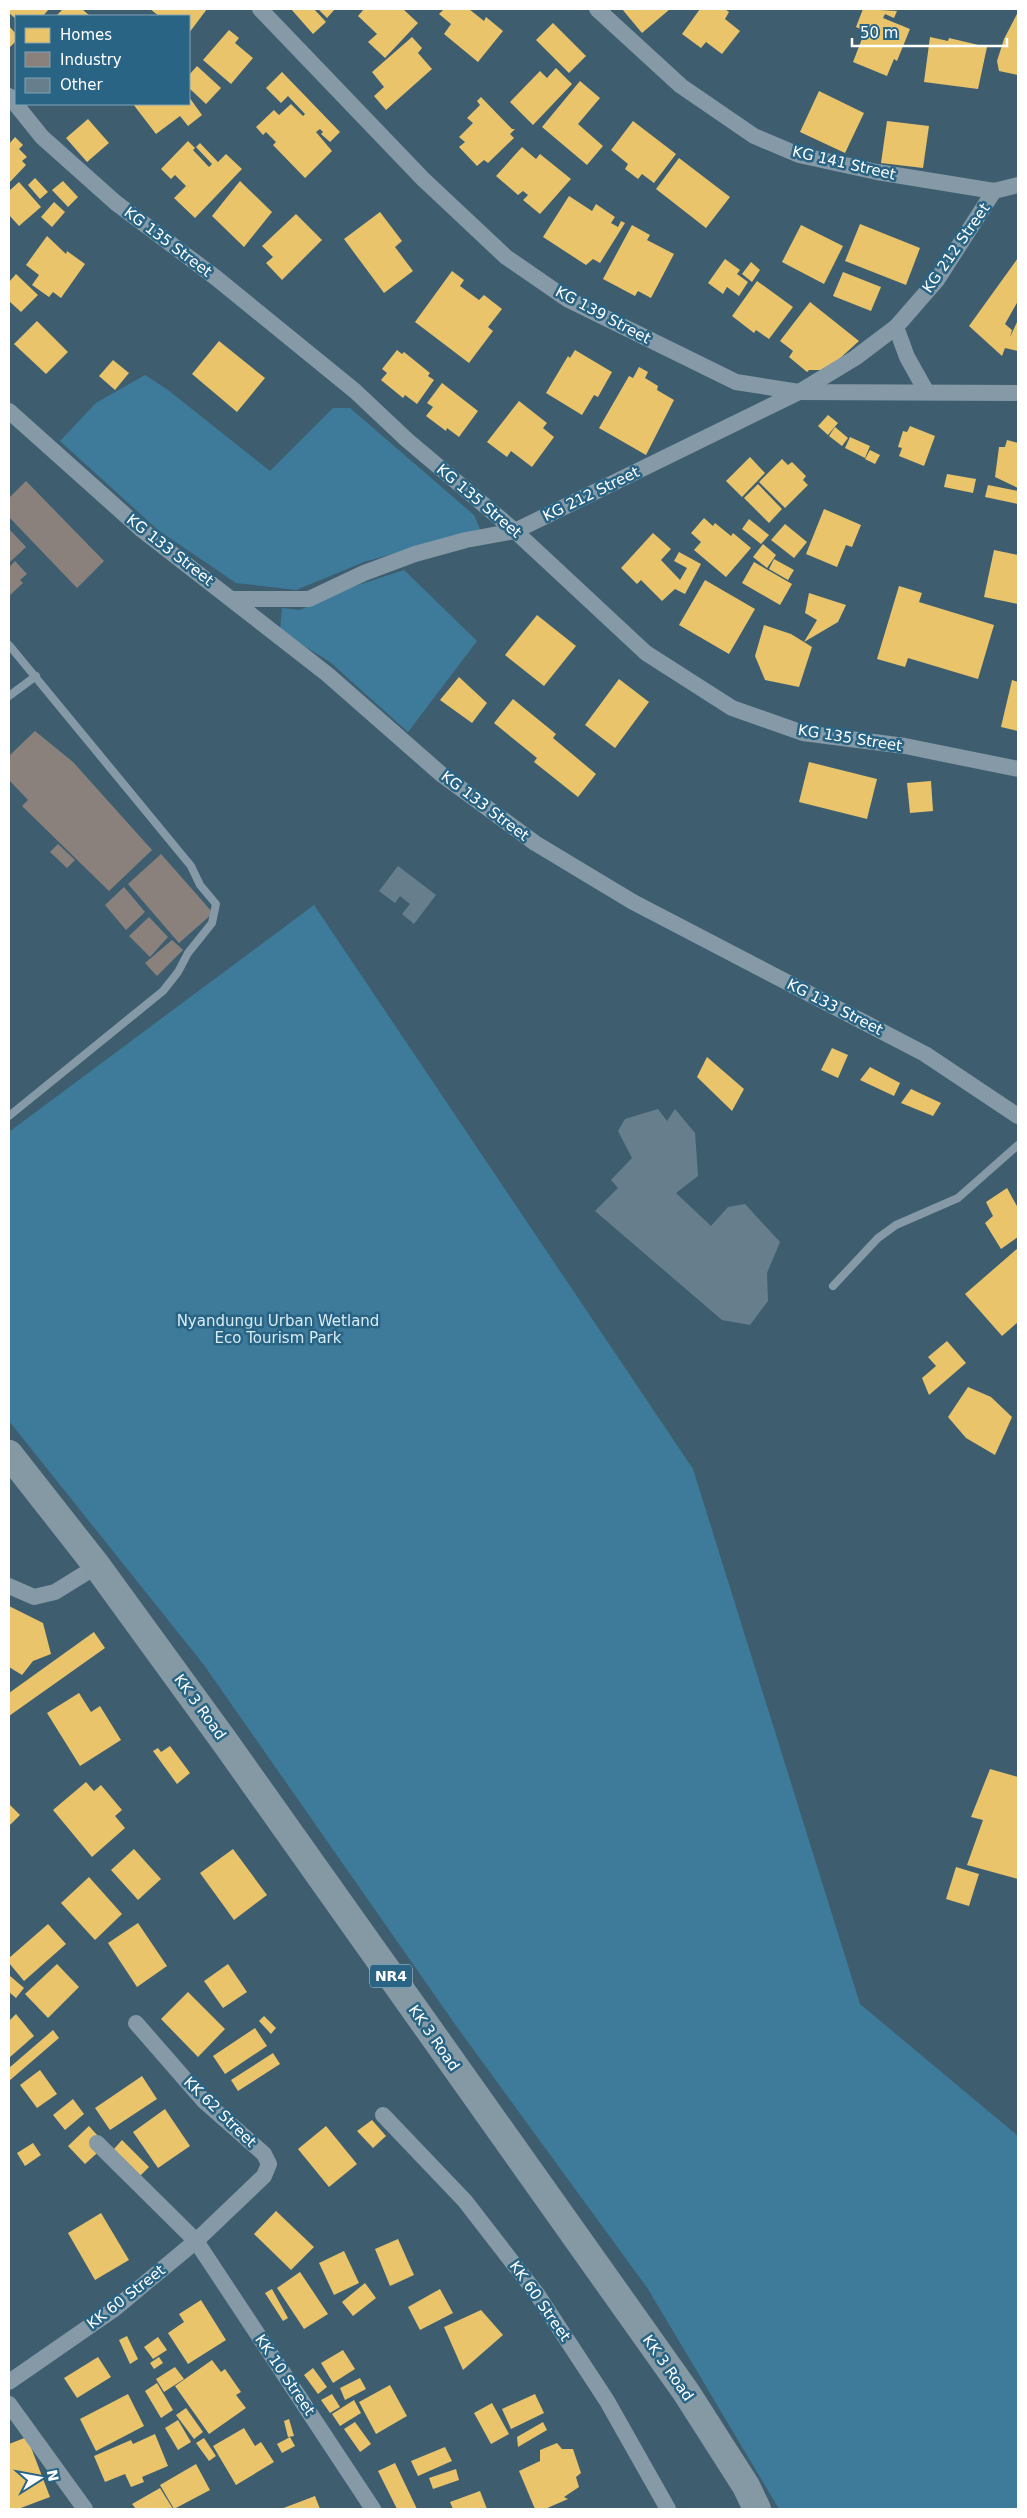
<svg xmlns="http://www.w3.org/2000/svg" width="1027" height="2518" viewBox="0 0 1027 2518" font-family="'DejaVu Sans',sans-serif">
<rect width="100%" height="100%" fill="#3e5e70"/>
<g fill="#3e7b9a">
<polygon points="145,375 168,390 270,471 333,408 350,408 474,515 480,529 472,534 433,542 364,562 296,590 236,583 158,530 60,441 96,403"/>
<polygon points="404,570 477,641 408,732 330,662 280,631 282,608 300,610 352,587"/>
<polygon points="314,905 693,1469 860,2004 1018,2136 1018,2509 779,2509 648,2289 457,2027 204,1665 9,1421 9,1132"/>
</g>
<g fill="#e9c46a">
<polygon points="9,9 49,9 43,16 16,16 16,19 9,13"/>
<polygon points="63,9 82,9 90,16 56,16"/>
<polygon points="150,9 207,9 189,33 189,16 159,16"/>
<polygon points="291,9 314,9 326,22 313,34"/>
<polygon points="318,9 335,9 327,18"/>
<polygon points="364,9 403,9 418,23 385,58 368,42 377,34 358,16"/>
<polygon points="444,9 469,9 484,21 486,17 503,31 478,62 444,34 451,24 439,14"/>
<polygon points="622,9 670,9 642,33"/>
<polygon points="700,9 725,9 729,12 725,19 740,31 722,54 706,42 701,48 682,34"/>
<polygon points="863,9 897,11 894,18 885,14 883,18 910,29 897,61 894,59 887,76 853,62 865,31 856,27"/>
<polygon points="1017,14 1018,15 1018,75 999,71 997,61 1004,39"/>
<polygon points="553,23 586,56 569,73 536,40"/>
<polygon points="9,26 16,34 16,41 9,48"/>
<polygon points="229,30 239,38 235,43 253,58 231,84 203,60"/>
<polygon points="412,37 422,48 418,53 432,69 386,110 374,96 384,87 372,72"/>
<polygon points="930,37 948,41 949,38 987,47 978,89 924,82"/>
<polygon points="197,66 221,88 206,104 189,88 189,75"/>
<polygon points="556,68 572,84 533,125 510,102 540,71 547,78"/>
<polygon points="282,72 340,132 330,142 321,134 323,132 320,129 316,132 332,151 305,178 273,145 276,142 266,132 263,135 256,127 274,110 279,115 291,104 303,116 305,114 288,96 281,103 266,88"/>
<polygon points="580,81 600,98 578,124 603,146 587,165 542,127"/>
<polygon points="819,91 864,113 845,153 800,132"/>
<polygon points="189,97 202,115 188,126 180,116 156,134 133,104 189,104"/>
<polygon points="481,97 512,129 515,129 510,134 514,138 488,163 484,160 477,166 459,147 465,142 459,137 473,123 467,118 480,105 477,101"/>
<polygon points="88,119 109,143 87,162 66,138"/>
<polygon points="633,121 676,154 654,183 642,174 638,179 625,169 628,164 611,150"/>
<polygon points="887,121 929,126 923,168 881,163"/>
<polygon points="15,137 23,145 19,149 27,157 22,161 26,165 9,183 9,144"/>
<polygon points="188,141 195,148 193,150 209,167 212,164 196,147 200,143 218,162 226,154 242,169 195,218 174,198 186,186 175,175 171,179 161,169"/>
<polygon points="522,147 536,159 540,154 571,179 540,214 523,200 528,195 523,191 518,195 496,176"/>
<polygon points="679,158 730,197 706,228 656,189"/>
<polygon points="35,178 48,192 40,199 28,185"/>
<polygon points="63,181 78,197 68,207 52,190"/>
<polygon points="240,181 272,212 244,247 212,216"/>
<polygon points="19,182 41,207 19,226 9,215 9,191"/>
<polygon points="569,196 592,211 596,204 615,217 611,223 618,227 621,221 625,223 600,263 593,259 586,265 543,237"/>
<polygon points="54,202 65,212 52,227 41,217"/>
<polygon points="380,212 402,241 395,247 413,271 384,293 344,239"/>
<polygon points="296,214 322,240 282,280 266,263 273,257 262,246"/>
<polygon points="860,224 920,248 906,285 845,261"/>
<polygon points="632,225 650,235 647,240 674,254 651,298 638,291 635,296 603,279"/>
<polygon points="801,225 843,246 824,284 782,262"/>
<polygon points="47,236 66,254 67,251 85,264 61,298 53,292 49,297 32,285 39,275 26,265"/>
<polygon points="1018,258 1018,301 1005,324 1012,330 1010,337 1018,320 1018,351 1005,348 1002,356 969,326"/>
<polygon points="725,259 740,270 737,274 748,282 739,296 727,287 723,294 708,283"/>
<polygon points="751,262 760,270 752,282 742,274"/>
<polygon points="452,271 464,280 460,286 479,300 484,295 502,309 488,327 493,331 469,363 415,322"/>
<polygon points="843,272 881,287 871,311 833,296"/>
<polygon points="16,274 38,295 21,312 9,301 9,282"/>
<polygon points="757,281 793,307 769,339 756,330 754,333 732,316"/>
<polygon points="810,302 859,341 827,370 809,370 807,372 789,357 793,351 780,341"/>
<polygon points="37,321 68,352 46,374 14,344"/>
<polygon points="219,341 265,378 237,412 192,374"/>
<polygon points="397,350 402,354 404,352 430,373 428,376 434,380 417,404 405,395 403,398 381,380 387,373 382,369"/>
<polygon points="575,350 612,372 598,397 594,395 582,415 546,393 568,356 570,358"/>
<polygon points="113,360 129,373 115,390 99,376"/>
<polygon points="639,367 648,372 645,378 658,386 657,390 674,400 646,455 599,428 629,376 633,378"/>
<polygon points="442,383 478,411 459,437 447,428 446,431 426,416 433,407 427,403"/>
<polygon points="519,401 547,423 543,428 554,437 532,467 511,451 507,457 487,442"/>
<polygon points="828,415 838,423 828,435 818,426"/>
<polygon points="910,426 935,436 924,466 899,456 902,448 898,447 903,431 907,432"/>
<polygon points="835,427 848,438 842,446 829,436"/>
<polygon points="850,437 870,446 865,458 845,448"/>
<polygon points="1007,440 1018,443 1018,488 995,477 999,447 1005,447"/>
<polygon points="870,450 880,455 875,464 865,459"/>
<polygon points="750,457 765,473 742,497 726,481"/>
<polygon points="782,459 788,465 792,462 806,476 803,480 808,485 785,508 759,482"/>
<polygon points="947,474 976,479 973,493 944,487"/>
<polygon points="758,484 782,509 769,523 744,498"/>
<polygon points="988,485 1018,491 1018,504 985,497"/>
<polygon points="824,509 861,525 852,547 846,545 837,567 806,554"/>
<polygon points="704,518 713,526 715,523 731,536 733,533 751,548 726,577 694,550 701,542 691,533"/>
<polygon points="749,519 769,535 761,544 742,529"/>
<polygon points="785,524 807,542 794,558 771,540"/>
<polygon points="653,533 671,549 661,560 680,580 687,568 674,561 679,552 701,564 685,594 675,589 662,601 641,580 637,584 621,568"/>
<polygon points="763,544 776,555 767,568 753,557"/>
<polygon points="994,550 1018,555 1018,604 984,597"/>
<polygon points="774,559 794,570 788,580 769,569"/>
<polygon points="754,562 792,584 780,605 742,583"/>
<polygon points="705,580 755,609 729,654 679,625"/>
<polygon points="899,586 922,593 919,602 994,625 978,679 908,658 905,667 877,659"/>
<polygon points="809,593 846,605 838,622 804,642 812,647 799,687 765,680 755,656 764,625 791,634 804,642 817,620 805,613"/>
<polygon points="537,615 576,646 544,686 505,655"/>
<polygon points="459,677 487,703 472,723 440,700"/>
<polygon points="619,679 649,702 615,748 585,725"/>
<polygon points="1012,680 1018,682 1018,731 1001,727"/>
<polygon points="513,699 556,734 553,738 596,774 578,797 534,762 537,758 494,723"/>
<polygon points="809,762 877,779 867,819 799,802"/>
<polygon points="931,781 933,811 910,813 907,783"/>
<polygon points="832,1048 848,1055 838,1078 821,1070"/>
<polygon points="707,1057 744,1089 732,1111 697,1077"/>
<polygon points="870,1067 900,1083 894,1096 860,1080"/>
<polygon points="911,1089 941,1103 933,1116 901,1103"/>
<polygon points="1007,1188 1018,1208 1018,1237 1001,1249 985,1223 993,1216 986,1202"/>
<polygon points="1018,1248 1018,1322 1002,1336 965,1294"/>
<polygon points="947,1341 966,1363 929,1395 922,1378 936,1366 928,1357"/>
<polygon points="968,1387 991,1397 1012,1417 995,1455 966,1438 948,1417"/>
<polygon points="9,1606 43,1623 51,1654 33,1661 22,1675 9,1667"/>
<polygon points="94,1632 105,1648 9,1716 9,1693"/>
<polygon points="79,1693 91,1712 100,1706 121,1740 80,1766 47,1713"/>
<polygon points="170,1746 190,1773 177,1784 153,1751 158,1748 161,1752"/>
<polygon points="990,1769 1018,1777 1018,1879 967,1865 983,1820 971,1817"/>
<polygon points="86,1782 94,1791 101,1785 122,1810 115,1816 125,1828 92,1857 53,1810"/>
<polygon points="9,1804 20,1815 9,1826"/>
<polygon points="134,1849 161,1879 138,1900 111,1870"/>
<polygon points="233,1849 267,1895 234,1920 200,1873"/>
<polygon points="956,1867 979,1874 969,1906 946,1899"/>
<polygon points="89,1877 122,1914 95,1940 61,1903"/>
<polygon points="138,1923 167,1966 137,1987 108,1943"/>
<polygon points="48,1924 66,1944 24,1981 9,1963 9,1958"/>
<polygon points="57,1964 79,1987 48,2018 25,1994"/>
<polygon points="228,1964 247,1992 223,2008 204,1981"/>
<polygon points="9,1975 24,1988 16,1998 9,1992"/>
<polygon points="188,1992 225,2029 198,2057 161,2019"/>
<polygon points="16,2014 34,2036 9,2058 9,2021"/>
<polygon points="264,2016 276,2028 271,2034 259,2021"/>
<polygon points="255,2028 267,2046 225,2074 213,2056"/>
<polygon points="53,2030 59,2038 9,2081 9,2068"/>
<polygon points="273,2053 280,2064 238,2091 231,2080"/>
<polygon points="40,2070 57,2094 37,2108 20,2085"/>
<polygon points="142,2076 157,2099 110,2130 95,2108"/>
<polygon points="73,2099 84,2114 65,2130 53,2115"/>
<polygon points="165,2109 190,2146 158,2168 133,2132"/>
<polygon points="372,2120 386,2136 373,2148 357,2131"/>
<polygon points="89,2126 106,2145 85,2164 68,2146"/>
<polygon points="326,2126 357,2164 329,2187 298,2149"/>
<polygon points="122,2140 149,2167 140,2176 113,2150"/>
<polygon points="33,2143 41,2155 25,2166 17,2153"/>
<polygon points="276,2211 314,2247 291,2270 254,2234"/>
<polygon points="101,2213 129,2260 95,2280 68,2233"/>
<polygon points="398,2239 414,2275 390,2286 375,2249"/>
<polygon points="344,2251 359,2283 334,2295 319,2263"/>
<polygon points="300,2272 328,2314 304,2329 277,2288"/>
<polygon points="365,2283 376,2298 353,2316 342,2302"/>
<polygon points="272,2289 288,2318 283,2321 265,2293"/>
<polygon points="440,2289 453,2313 420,2330 408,2307"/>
<polygon points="201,2300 226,2340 188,2364 168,2333 184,2322 179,2314"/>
<polygon points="481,2310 503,2335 463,2370 444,2327"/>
<polygon points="127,2336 138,2359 130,2364 119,2340"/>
<polygon points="158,2337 167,2350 153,2359 144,2347"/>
<polygon points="343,2350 355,2369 333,2383 321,2363"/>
<polygon points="98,2357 111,2377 77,2398 64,2378"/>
<polygon points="159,2357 163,2363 154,2369 150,2363"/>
<polygon points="212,2360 221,2372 225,2369 241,2392 236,2395 246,2408 209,2434 175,2386"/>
<polygon points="175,2367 184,2379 164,2392 156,2379"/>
<polygon points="313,2368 327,2387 318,2394 304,2375"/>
<polygon points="360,2378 366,2389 345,2400 340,2388"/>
<polygon points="157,2383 173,2410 161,2418 145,2391"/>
<polygon points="390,2385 407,2416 376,2434 359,2402"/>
<polygon points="128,2394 144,2426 96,2451 80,2419"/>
<polygon points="332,2394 340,2407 330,2413 321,2400"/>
<polygon points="535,2394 544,2413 511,2429 502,2409"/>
<polygon points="354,2400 361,2413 340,2426 332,2414"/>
<polygon points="492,2403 509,2434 491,2444 474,2413"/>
<polygon points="186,2408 203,2432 194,2439 176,2415"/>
<polygon points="289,2419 294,2436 288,2437 284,2421"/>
<polygon points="178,2420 191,2442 178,2450 165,2428"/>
<polygon points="355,2422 371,2444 360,2452 344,2429"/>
<polygon points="543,2422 547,2430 518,2447 517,2437"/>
<polygon points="244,2428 255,2446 261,2442 274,2462 236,2485 213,2446"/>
<polygon points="155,2434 168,2466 142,2477 144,2482 131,2487 125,2474 105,2482 94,2456 131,2440 133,2444"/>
<polygon points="27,2437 50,2497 18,2509 9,2509 9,2444"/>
<polygon points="290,2437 295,2446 282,2453 277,2444"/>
<polygon points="204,2438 216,2456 209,2461 196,2443"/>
<polygon points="557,2443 562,2449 573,2449 581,2473 576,2477 579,2487 564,2497 568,2499 545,2509 535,2509 519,2471 540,2461 540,2450"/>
<polygon points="445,2447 452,2461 418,2476 411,2461"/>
<polygon points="395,2463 417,2509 397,2509 378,2471"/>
<polygon points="196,2464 210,2490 174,2509 160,2485"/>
<polygon points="456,2469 459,2480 433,2489 429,2478"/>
<polygon points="160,2488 173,2509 136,2509 132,2504"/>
<polygon points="480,2491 487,2509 453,2509 450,2502"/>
<polygon points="315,2496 320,2509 281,2509"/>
</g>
<g fill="#8a817c">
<polygon points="26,481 104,561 77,588 9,517 9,498"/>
<polygon points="9,529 26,547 9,563"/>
<polygon points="15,561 27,574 20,580 23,583 9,596 9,567"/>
<polygon points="35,731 73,762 152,850 109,891 22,806 28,800 9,780 9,756"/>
<polygon points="58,844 75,860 67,868 50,852"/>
<polygon points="161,854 213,913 179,943 128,884"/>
<polygon points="124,887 145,912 126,930 105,905"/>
<polygon points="149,917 168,937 150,957 129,936"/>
<polygon points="172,940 183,950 157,976 145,963"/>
</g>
<g fill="#677f8c">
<polygon points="398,866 436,895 414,924 402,914 410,904 400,896 395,903 379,891"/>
<polygon points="658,1109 667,1121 675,1109 695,1133 698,1176 676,1193 711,1226 728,1207 745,1204 780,1242 767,1273 768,1301 750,1325 722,1320 595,1211 618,1188 611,1180 632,1158 618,1131 625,1119"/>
</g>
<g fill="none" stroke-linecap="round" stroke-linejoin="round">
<g stroke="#859aa6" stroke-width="8">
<polyline points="9,645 191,866 200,885 216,904 212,923 188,953 178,972 163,991 9,1116"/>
<polyline points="9,696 36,676"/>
<polyline points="833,1286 878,1238 896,1225 958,1198 1018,1145"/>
</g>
<g stroke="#859aa6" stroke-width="16">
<polyline points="260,9 423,179 506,257 567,299 736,382 799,392 1018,393"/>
<polyline points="597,9 681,86 754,136 799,155 877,172 994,191 1018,185"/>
<polyline points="9,96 42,137 116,203 215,277 355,391 407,440 515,531 646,653 732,708 803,733 905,746 1018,769"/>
<polyline points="896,327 907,357 926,391"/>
<polyline points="9,411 142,530 327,674 441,774 535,843 633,902 925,1054 1018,1116"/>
<polyline points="232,599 309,599 364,573 415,554 466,540 515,531 799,392 855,358 896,327 937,280 994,191"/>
<polyline points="9,1586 34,1597 55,1592 97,1566"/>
<polyline points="383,2115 465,2201 537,2294 607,2401 668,2509"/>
<polyline points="97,2143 196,2241 373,2509"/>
<polyline points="9,2382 113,2310 196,2241 264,2176 269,2164 264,2154 204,2101 136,2023"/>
<polyline points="9,2404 85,2509"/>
</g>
<polyline stroke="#8499a4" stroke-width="28" points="9,1454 97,1566 225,1742 686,2392 746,2486 757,2509"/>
</g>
<g text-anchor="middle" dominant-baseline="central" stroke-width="5" stroke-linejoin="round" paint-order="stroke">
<rect fill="#296485" stroke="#bfd0da" stroke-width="1" x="370" y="1964.5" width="42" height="23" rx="4"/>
<g font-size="14" font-weight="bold" fill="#fff">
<text x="391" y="1976">NR4</text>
</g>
<g font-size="15" fill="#fff" stroke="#296485">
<text transform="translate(844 163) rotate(13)">KG 141 Street</text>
<text transform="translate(168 242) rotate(37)">KG 135 Street</text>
<text transform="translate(956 248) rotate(-55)">KG 212 Street</text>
<text transform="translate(603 315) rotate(28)">KG 139 Street</text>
<text transform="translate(591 494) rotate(-26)">KG 212 Street</text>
<text transform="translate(479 501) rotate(40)">KG 135 Street</text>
<text transform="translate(170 550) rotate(38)">KG 133 Street</text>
<text transform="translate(850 738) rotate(9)">KG 135 Street</text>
<text transform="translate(485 806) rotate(37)">KG 133 Street</text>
<text transform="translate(835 1007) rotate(27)">KG 133 Street</text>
<text transform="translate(200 1707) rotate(54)">KK 3 Road</text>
<text transform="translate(434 2038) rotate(55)">KK 3 Road</text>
<text transform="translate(220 2112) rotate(44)">KK 62 Street</text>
<text transform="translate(126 2297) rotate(-38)">KK 60 Street</text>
<text transform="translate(540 2301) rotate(55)">KK 60 Street</text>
<text transform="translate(668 2368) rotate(55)">KK 3 Road</text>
<text transform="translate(285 2375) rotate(56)">KK 10 Street</text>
</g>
<g font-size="15" fill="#d8ecf6" stroke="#296485">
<text x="278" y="1321">Nyandungu Urban Wetland<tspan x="278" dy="17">Eco Tourism Park</tspan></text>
</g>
</g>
<rect width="1027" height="2518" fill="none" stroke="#ffffff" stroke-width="20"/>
<rect x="15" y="15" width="175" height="90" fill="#296485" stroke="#7fa2b6"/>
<rect x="25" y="28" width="25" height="15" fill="#e9c46a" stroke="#7fa2b6"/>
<text x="60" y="40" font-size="15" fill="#ffffff">Homes</text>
<rect x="25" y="52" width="25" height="15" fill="#8a817c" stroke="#7fa2b6"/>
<text x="60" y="65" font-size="15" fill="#ffffff">Industry</text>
<rect x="25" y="78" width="25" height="15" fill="#677f8c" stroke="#7fa2b6"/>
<text x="60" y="90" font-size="15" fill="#ffffff">Other</text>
<g transform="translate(40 2478) rotate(79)" stroke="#296485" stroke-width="4" paint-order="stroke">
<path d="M0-4L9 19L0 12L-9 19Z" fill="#ffffff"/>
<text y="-8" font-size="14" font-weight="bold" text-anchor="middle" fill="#ffffff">N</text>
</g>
<path d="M852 38v8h155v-8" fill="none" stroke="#ffffff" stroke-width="2.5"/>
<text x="860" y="38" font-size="15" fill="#ffffff" stroke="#296485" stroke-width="4" paint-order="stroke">50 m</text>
</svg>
